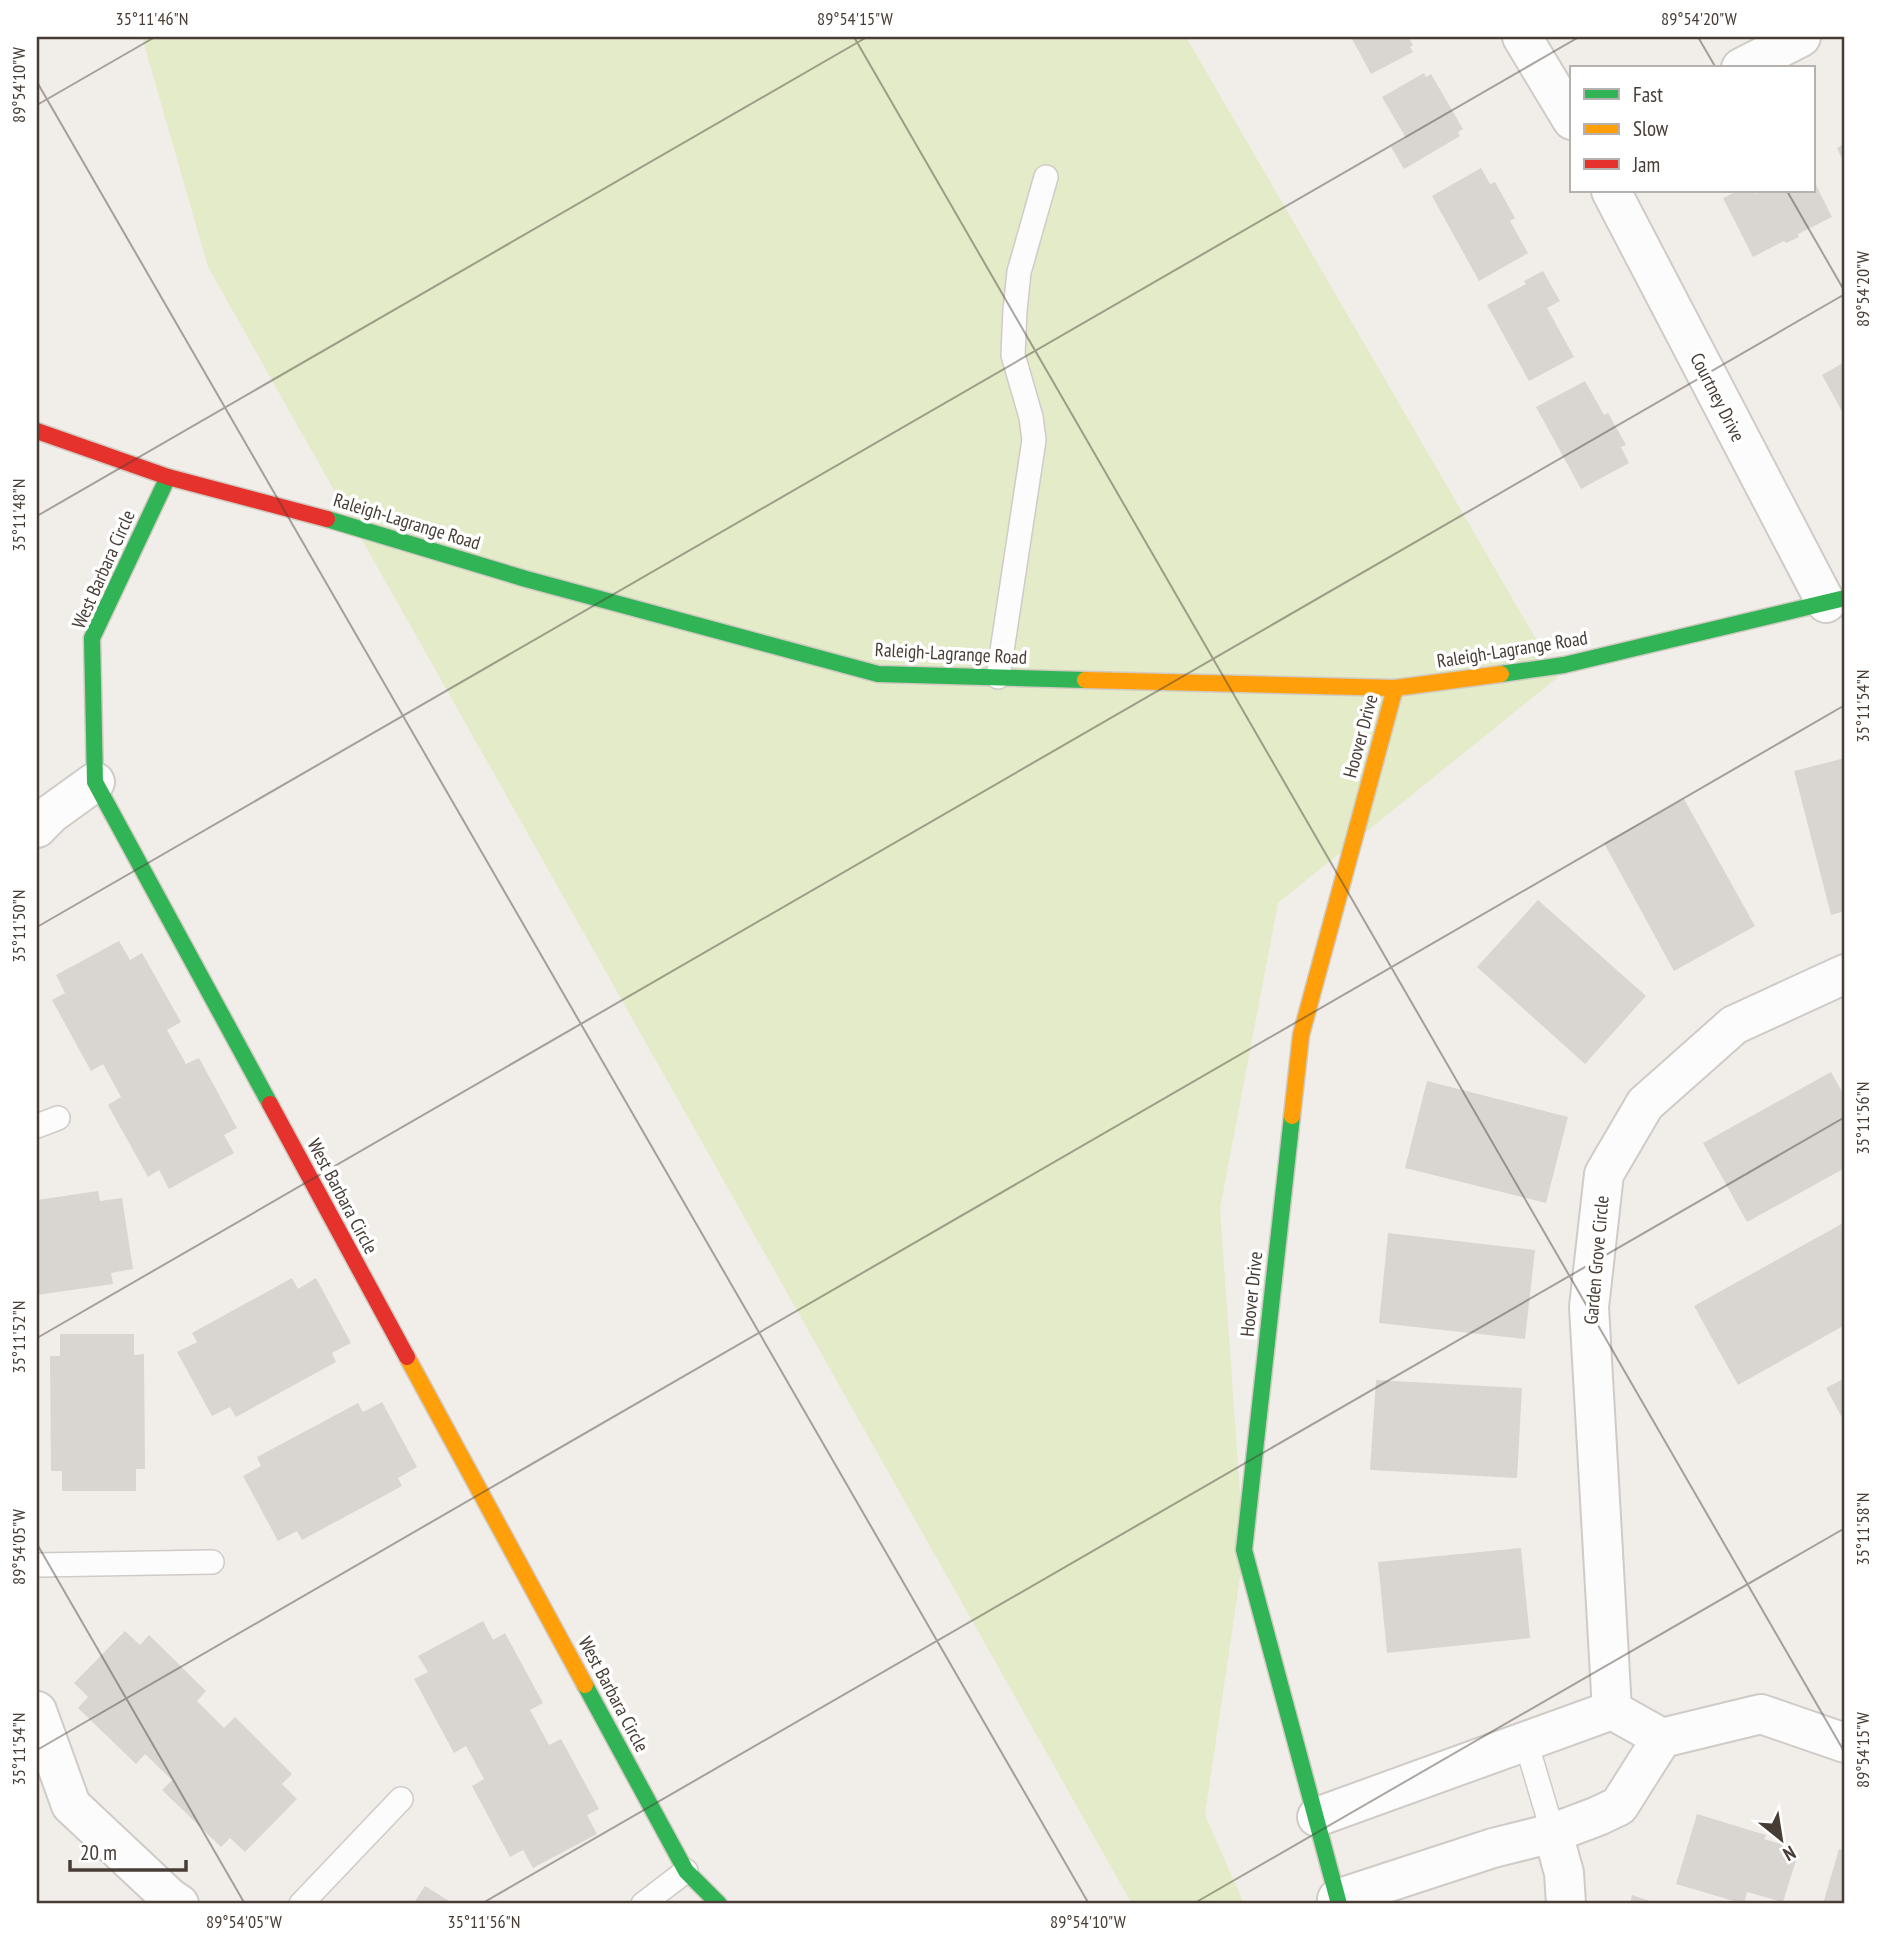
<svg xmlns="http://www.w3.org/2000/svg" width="1882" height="1941" viewBox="0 0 1882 1941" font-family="'PT Sans Narrow',sans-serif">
<rect width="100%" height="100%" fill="#f1eeea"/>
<polygon fill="#e3ebc9" points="142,37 1186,37 1558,677 1278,903 1220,1209 1244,1550 1205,1815 1244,1904 1132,1904 208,267"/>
<g fill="#d9d5d1">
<polygon points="1351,37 1408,37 1413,45 1410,47 1413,52 1371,74"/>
<polygon points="1424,73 1426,77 1431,74 1463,129 1458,132 1460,136 1404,169 1391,147 1406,138 1382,97"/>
<polygon points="1845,143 1845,165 1837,148"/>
<polygon points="1481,168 1490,184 1495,182 1515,218 1510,221 1528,253 1479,281 1432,196"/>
<polygon points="1814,181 1832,217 1798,234 1799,237 1786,243 1784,241 1753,257 1723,198 1738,191 1754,191 1756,194 1763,191 1814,191"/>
<polygon points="1543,271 1560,301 1547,308 1574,357 1529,381 1487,305 1526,284 1524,281"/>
<polygon points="1845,362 1845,417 1822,375"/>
<polygon points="1585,381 1604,415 1608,413 1626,445 1621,447 1629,463 1581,489 1536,407"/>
<polygon points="1845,758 1845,911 1831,915 1794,771"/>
<polygon points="1684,799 1755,926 1674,971 1604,843"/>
<polygon points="1538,900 1646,996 1585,1064 1477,967"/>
<polygon points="119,941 130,960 142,953 181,1022 167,1030 186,1064 199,1058 237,1128 224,1135 234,1153 169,1189 159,1170 148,1177 108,1105 121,1097 103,1064 91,1071 52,1000 65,993 56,975"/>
<polygon points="1831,1072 1845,1097 1845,1168 1747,1222 1703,1143"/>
<polygon points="1427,1081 1568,1117 1546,1203 1405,1168"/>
<polygon points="98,1191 100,1201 122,1198 133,1269 111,1273 113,1284 37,1295 37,1200"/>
<polygon points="1845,1222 1845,1325 1738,1385 1694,1306"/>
<polygon points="1388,1233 1535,1250 1525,1339 1379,1323"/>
<polygon points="292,1278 298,1289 316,1278 351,1343 332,1353 336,1362 236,1417 230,1407 212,1416 177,1352 197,1342 192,1333"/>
<polygon points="60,1334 134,1334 134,1355 144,1354 145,1469 136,1469 136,1491 62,1491 62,1471 51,1471 50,1356 60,1356"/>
<polygon points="1845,1378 1845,1423 1826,1388"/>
<polygon points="1376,1380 1522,1388 1517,1478 1370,1470"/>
<polygon points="382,1402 417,1467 398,1478 402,1486 302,1540 297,1531 278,1541 243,1476 261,1466 257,1457 358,1403 363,1412"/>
<polygon points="1521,1548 1530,1638 1387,1653 1378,1562"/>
<polygon points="483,1621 493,1640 505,1633 543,1703 530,1710 549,1745 561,1739 599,1809 587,1815 597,1834 533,1868 523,1850 510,1857 472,1786 484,1779 466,1746 454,1753 414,1679 428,1672 418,1656"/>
<polygon points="125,1631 140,1645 149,1635 206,1691 197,1701 224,1728 235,1717 292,1774 282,1784 297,1799 245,1852 230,1838 221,1847 162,1790 172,1780 145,1754 136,1764 78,1708 88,1697 74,1683"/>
<polygon points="1697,1814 1766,1835 1764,1839 1795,1848 1792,1856 1797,1857 1783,1902 1747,1892 1744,1904 1676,1884"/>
<polygon points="1839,1849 1845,1851 1845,1904 1823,1904"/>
<polygon points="425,1886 454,1904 413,1904"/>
<polygon points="1632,1895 1659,1904 1630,1904"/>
</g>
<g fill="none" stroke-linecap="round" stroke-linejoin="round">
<g stroke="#cfcbc7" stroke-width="26">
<g id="lane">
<polyline points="998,677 1034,440 1031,417 1013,355 1015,310 1019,272 1046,177"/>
<polyline points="37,1126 58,1118"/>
<polyline points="37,1565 212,1562"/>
<polyline points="1526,1742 1553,1833"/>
<polyline points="301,1904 401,1799"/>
<polyline points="643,1904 686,1871"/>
</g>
</g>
<g stroke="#cfcbc7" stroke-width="42">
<g id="street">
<polyline points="1522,37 1572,120"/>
<polyline points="1741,68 1801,37"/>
<polyline points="1611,191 1826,603"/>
<polyline points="37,828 52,813 95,782"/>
<polyline points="1612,1710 1589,1307 1604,1174 1645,1104 1734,1025 1845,974"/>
<polyline points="1612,1710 1662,1738 1761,1714 1845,1743"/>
<polyline points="37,1711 71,1805 170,1898 179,1904"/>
<polyline points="1317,1817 1612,1710"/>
<polyline points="1553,1833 1564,1873 1566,1904"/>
<polyline points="1337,1899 1493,1848 1553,1833 1598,1816 1619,1806 1662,1738"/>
</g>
</g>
<g stroke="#d0cac1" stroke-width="19">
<g id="fast">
<polyline points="168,477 92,638 95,782 270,1104"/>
<polyline points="327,519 526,579 878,674 1085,680"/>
<polyline points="1501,674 1564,665 1845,598"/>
<polyline points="1292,1116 1244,1550 1339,1904"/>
<polyline points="585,1685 686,1871 719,1904"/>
</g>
</g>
<g stroke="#d0cac1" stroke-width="19">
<g id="slow">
<polyline points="1085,680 1395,688 1501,674"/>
<polyline points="1292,1116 1301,1035 1395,688"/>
<polyline points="407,1357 585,1685"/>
</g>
</g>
<g stroke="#d0cac1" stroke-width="19">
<g id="jam">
<polyline points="37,431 168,477 327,519"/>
<polyline points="270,1104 407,1357"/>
</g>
</g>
<use href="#lane" stroke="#fdfcfc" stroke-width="23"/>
<use href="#street" stroke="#fdfcfc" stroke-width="38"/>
<use href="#fast" stroke="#30b455" stroke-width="16"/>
<use href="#slow" stroke="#ff9f0a" stroke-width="16"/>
<use href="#jam" stroke="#e5322d" stroke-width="16"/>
</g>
<path fill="none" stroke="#473d35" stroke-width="2" stroke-opacity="0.45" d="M 854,37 L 1845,1753M 1698,37 L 1716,68M 37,82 L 1089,1904M 37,105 L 155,37M 1787,191 L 1845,292M 37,516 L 867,37M 37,927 L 1579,37M 37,1338 L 1845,294M 37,1544 L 245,1904M 37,1750 L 1845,705M 481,1904 L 1845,1117M 1193,1904 L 1845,1528"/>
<g text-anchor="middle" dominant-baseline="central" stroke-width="7" stroke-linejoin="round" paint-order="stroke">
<g font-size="19" fill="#473d35" stroke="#fff">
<text transform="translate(1718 397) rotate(63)">Courtney Drive</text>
<text transform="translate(407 521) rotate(17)">Raleigh-Lagrange Road</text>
<text transform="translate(103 569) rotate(-66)">West Barbara Circle</text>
<text transform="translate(1512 649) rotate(-9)">Raleigh-Lagrange Road</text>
<text transform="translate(951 653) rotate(3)">Raleigh-Lagrange Road</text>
<text transform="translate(1360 736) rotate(-75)">Hoover Drive</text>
<text transform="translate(343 1196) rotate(62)">West Barbara Circle</text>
<text transform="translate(1596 1260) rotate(-85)">Garden Grove Circle</text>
<text transform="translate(1251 1294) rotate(-84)">Hoover Drive</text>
<text transform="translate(614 1694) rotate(62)">West Barbara Circle</text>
</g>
</g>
<rect width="1882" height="1941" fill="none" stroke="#ffffff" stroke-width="77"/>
<rect x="1570" y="66" width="245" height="126" fill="#ffffff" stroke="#b5b1ae" stroke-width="2"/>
<rect x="1584" y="89" width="35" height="10" fill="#30b455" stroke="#b5b1ae" stroke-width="2"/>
<text x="1633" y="102" font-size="21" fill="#473d35">Fast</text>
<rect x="1584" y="124" width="35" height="10" fill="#ff9f0a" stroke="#b5b1ae" stroke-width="2"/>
<text x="1633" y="136" font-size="21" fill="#473d35">Slow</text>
<rect x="1584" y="159" width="35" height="10" fill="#e5322d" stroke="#b5b1ae" stroke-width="2"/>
<text x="1633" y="172" font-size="21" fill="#473d35">Jam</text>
<g transform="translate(1781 1839) rotate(150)" stroke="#ffffff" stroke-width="5" paint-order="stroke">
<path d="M0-5L12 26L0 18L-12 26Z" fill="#473d35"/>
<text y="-10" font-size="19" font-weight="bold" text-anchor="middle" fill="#473d35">N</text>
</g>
<path d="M70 1860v10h116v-10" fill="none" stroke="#473d35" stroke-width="3.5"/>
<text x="80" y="1860" font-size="21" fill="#473d35" stroke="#ffffff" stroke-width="5" paint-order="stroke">20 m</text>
<rect x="38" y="38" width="1805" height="1864" fill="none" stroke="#473d35" stroke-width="2.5"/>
<g font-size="18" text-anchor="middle" fill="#473d35">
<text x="152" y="25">35°11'46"N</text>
<text x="855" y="25">89°54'15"W</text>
<text x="1699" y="25">89°54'20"W</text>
<text transform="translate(19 85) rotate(-90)" y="6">89°54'10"W</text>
<text transform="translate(1863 289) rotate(-90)" y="6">89°54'20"W</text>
<text transform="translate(19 515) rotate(-90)" y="6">35°11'48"N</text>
<text transform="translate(1863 706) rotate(-90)" y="6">35°11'54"N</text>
<text transform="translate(19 926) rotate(-90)" y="6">35°11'50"N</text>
<text transform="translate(1863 1118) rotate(-90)" y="6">35°11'56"N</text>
<text transform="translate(19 1337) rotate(-90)" y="6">35°11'52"N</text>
<text transform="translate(1863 1529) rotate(-90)" y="6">35°11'58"N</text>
<text transform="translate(19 1547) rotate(-90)" y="6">89°54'05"W</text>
<text transform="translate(19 1749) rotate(-90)" y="6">35°11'54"N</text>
<text transform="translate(1863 1750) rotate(-90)" y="6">89°54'15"W</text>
<text x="244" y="1928">89°54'05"W</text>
<text x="484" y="1928">35°11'56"N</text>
<text x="1088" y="1928">89°54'10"W</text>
</g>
</svg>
